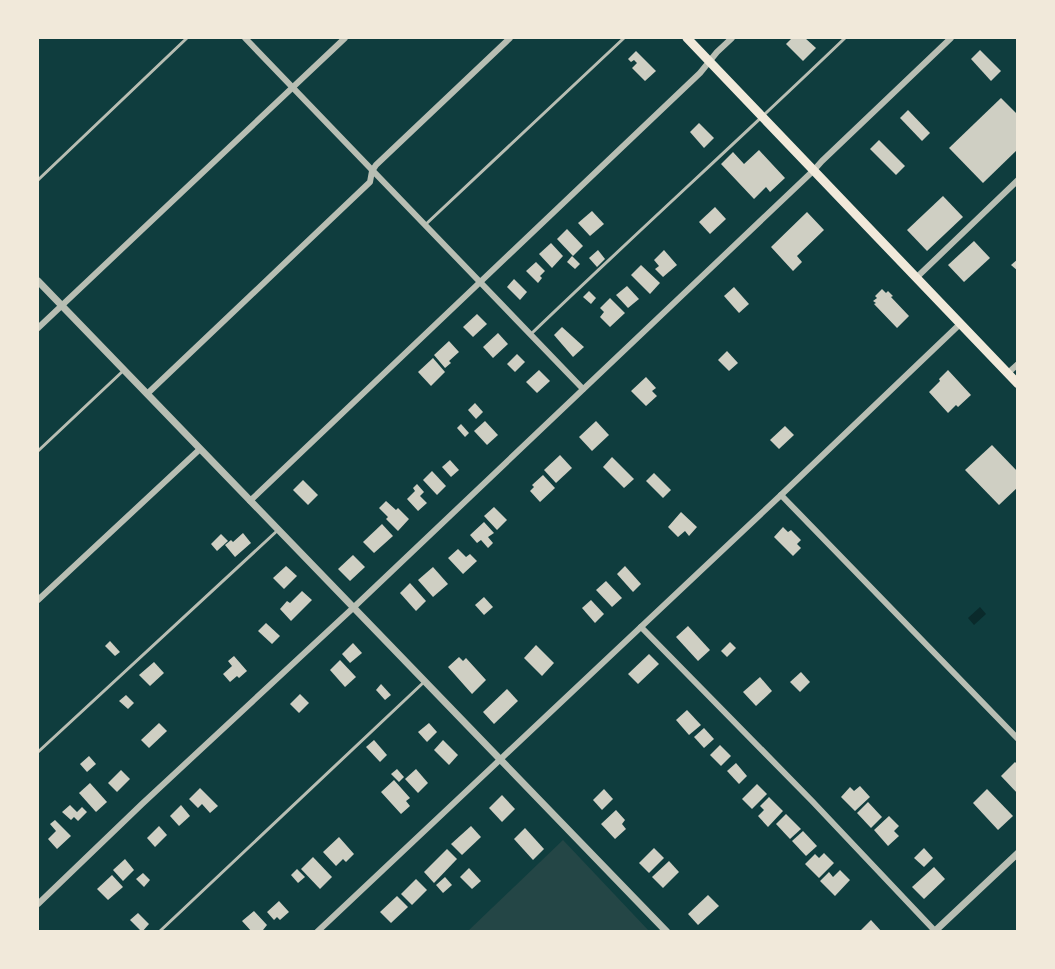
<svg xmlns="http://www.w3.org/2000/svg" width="1055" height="969" viewBox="0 0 1055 969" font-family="Arial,sans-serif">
<rect width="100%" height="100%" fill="#0f3d3e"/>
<polygon fill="#244646" points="563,840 649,931 468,931"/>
<polygon fill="#0a2a2b" points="980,607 986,614 974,625 968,618"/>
<g fill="#cfcfc3">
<polygon points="792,38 805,38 816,48 803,61 786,44"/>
<polygon points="980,50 1001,71 991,81 971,59"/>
<polygon points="636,51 656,71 645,81 632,68 637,63 634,60 631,62 628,59"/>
<polygon points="1001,98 1018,115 1018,149 983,183 949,148"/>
<polygon points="908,110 930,133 922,141 900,118"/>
<polygon points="699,123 714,138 704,148 690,132"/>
<polygon points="879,140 905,166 896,175 870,149"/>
<polygon points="759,150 785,178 770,192 766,187 754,199 721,164 733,152 744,164"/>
<polygon points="943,196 963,217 927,251 907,230"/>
<polygon points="715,207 726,219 710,234 699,222"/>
<polygon points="592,211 604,224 590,236 578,223"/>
<polygon points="807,212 824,230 797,256 802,262 793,271 771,247"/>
<polygon points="567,229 583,246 573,256 557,239"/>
<polygon points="974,241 990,258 964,282 948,265"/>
<polygon points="551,243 563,256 552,268 539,254"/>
<polygon points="598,250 605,259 597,267 589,258"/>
<polygon points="664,250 677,265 663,277 655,269 659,266 654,260"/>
<polygon points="572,256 580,264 575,269 567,262"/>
<polygon points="1018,259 1018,271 1011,265"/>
<polygon points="536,262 545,271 540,276 542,278 538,283 526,271"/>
<polygon points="641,265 660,283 650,294 631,275"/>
<polygon points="514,279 527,292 520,300 507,287"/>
<polygon points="627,286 639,299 628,308 616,295"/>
<polygon points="734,287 749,304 739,313 724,296"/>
<polygon points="882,289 886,293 888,291 893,296 891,297 909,316 897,328 874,304 876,303 873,301 877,298 875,296"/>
<polygon points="589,291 596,298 591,304 583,297"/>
<polygon points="610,298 625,313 610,327 600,317 604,312 600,308"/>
<polygon points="477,314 487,324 473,337 463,327"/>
<polygon points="562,327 584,347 573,357 554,335"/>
<polygon points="498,333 508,344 493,358 483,347"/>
<polygon points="449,341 459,352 449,361 451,363 445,368 434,355"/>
<polygon points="727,351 738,363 729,371 718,360"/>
<polygon points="517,354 525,362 515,372 507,364"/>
<polygon points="433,358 445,372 431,386 418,372"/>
<polygon points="539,370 550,381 537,393 526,382"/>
<polygon points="948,370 971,395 958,407 956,405 948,413 929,392 940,381 939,379"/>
<polygon points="646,377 656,388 652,391 657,396 646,406 631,391"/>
<polygon points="475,403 483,412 476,419 468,410"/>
<polygon points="485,421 498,435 487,445 474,431"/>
<polygon points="596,421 609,435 592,451 579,437"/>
<polygon points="461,424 469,433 465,437 457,428"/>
<polygon points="785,426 794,435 779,449 770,440"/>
<polygon points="992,445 1018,472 1018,487 999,505 965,470"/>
<polygon points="560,455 572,468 556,483 544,470"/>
<polygon points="612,457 634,479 624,488 603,467"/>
<polygon points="450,460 459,470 451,477 442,467"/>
<polygon points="432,471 446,486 437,495 423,480"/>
<polygon points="654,473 671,490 663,498 646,481"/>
<polygon points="543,475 555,488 540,502 530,491 534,487 532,485"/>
<polygon points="303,480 318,495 308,505 293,490"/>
<polygon points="417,484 424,492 420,496 427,503 418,511 407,499 415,491 413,488"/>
<polygon points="386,501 396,510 398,508 409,519 398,531 386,519 388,517 379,508"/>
<polygon points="494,507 507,520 497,530 484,516"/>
<polygon points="681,512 697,527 689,536 685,531 678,537 668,527"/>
<polygon points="484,522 494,533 488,537 493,543 488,548 481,540 477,543 470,535"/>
<polygon points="382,524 393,536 374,553 363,542"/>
<polygon points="783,527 788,532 791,530 801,540 797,544 801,548 793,556 774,537"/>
<polygon points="243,533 251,543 235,557 225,545 231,540 233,542"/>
<polygon points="221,534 228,541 217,551 211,544"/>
<polygon points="458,549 466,557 470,554 477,561 463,574 448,558"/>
<polygon points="353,555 365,567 350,581 338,569"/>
<polygon points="286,566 297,576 284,589 273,578"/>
<polygon points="625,566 641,584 633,592 617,574"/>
<polygon points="433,567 448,584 433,597 418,580"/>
<polygon points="606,581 622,598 612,607 596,590"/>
<polygon points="410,583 426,601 416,611 400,593"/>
<polygon points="302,591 312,600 291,621 280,609 287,601 290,603"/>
<polygon points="484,597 493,607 484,615 475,605"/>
<polygon points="591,600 604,614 595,623 582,608"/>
<polygon points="266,623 280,636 272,644 258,631"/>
<polygon points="688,626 710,650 698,661 676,637"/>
<polygon points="110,641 120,652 115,656 105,646"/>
<polygon points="730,642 736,648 727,657 721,651"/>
<polygon points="353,643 362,653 350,663 342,654"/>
<polygon points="536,645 554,663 542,676 524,658"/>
<polygon points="649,654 659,664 638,684 628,674"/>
<polygon points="234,656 247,671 239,678 237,676 230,682 223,674 232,666 228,661"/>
<polygon points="459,657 463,661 466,658 486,680 472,694 448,667"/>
<polygon points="340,660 356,677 345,687 330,670"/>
<polygon points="154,662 164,673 150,686 139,675"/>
<polygon points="801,672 810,682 800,692 790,682"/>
<polygon points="760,677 772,691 756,706 743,692"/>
<polygon points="381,684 391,695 385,700 376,690"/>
<polygon points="507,689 518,701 494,724 483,712"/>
<polygon points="300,694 309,703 299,713 290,704"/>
<polygon points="126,695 134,703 128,709 119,701"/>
<polygon points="687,710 701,725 689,735 676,720"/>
<polygon points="159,723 167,731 149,748 141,740"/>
<polygon points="429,723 437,732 427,742 418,732"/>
<polygon points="704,728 714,739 704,748 694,737"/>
<polygon points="374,740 387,755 380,762 366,747"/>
<polygon points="443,740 458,755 449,765 434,750"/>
<polygon points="720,745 731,756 721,766 710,755"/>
<polygon points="89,756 96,764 87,772 80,764"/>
<polygon points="1015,762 1018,765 1018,794 1001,776"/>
<polygon points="736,763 747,776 739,784 727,771"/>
<polygon points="397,769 404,777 399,782 391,774"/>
<polygon points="416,769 428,783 418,793 405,779"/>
<polygon points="121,770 130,779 117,792 108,783"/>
<polygon points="394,780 410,798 406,801 410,806 401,814 381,792"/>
<polygon points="90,783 107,802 96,812 79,793"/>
<polygon points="757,784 767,794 752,809 742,799"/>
<polygon points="860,786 870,797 855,811 841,797 850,787 854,791"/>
<polygon points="200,788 218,806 210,813 202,804 198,808 189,799"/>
<polygon points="604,789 613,799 602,810 593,800"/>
<polygon points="987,789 1013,816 998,830 973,803"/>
<polygon points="502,795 515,809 502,822 489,808"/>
<polygon points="769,797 783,811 768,827 758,816 764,810 760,806"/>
<polygon points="868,802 882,817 871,828 857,813"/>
<polygon points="70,805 77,812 82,807 87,812 78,821 74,817 71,820 62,812"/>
<polygon points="181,805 190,816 179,826 170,816"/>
<polygon points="616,810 625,820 622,824 626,829 615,839 601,824"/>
<polygon points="786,814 801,829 790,839 776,824"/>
<polygon points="889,816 899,826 894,831 899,836 888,846 874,830"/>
<polygon points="55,820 71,836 57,849 48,839 56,831 50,824"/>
<polygon points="159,826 167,835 155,847 147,838"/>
<polygon points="471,826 481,837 462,855 451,844"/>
<polygon points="525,828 544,849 533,860 514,839"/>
<polygon points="803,831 817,846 806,856 792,841"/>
<polygon points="339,837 354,854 346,862 343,859 336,866 323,852"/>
<polygon points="654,848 664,858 649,873 639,863"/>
<polygon points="924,848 933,858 924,867 914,858"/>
<polygon points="447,849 457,859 434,883 424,872"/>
<polygon points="824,853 834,863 819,878 805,864 815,854 819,858"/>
<polygon points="313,857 332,877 320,889 301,869"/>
<polygon points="125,859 134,870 123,881 113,870"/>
<polygon points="669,861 679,872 663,888 652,877"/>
<polygon points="934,867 945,879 924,899 912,887"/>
<polygon points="469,868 481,881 472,889 460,877"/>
<polygon points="297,869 305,877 298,883 291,875"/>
<polygon points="840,870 850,880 835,896 820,881 829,872 833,877"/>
<polygon points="143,873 150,880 144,887 136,879"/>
<polygon points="112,875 123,887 108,900 97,889"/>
<polygon points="445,877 452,885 443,893 436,885"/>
<polygon points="416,879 427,890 412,905 401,894"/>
<polygon points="708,895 719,906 698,925 688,914"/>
<polygon points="397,896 408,907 391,923 380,912"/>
<polygon points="279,901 289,912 280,920 277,917 274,920 267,912"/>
<polygon points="254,911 267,925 263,930 264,932 252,932 242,921"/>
<polygon points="138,913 149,924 142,932 130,920"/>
<polygon points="871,920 882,932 859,932"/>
</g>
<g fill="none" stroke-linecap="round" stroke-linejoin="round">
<g stroke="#b8beb3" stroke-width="3">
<polyline points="38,180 187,38"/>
<polyline points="425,225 624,38"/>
<path d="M 531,334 C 635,234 741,138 845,38"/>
<polyline points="38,451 124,370"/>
<polyline points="38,752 278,530"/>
<polyline points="159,932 424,682"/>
</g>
<g stroke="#b8beb3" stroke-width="6">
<polyline points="245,38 583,389"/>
<polyline points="916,278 1018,180"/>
<polyline points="38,328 345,38"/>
<polyline points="1008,373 1018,364"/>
<polyline points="147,394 370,182 372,171 376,165 510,38"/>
<polyline points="781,495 1018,739"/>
<polyline points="250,501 700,73 717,52 732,38"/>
<polyline points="38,600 200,449"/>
<polyline points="641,627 812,801 935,931"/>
<polyline points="38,904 142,804 353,608 814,170 822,161 951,38"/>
<polyline points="317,932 781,495 960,324"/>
</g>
<g stroke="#b8beb3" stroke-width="7">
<polyline points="38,281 667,932"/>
<polyline points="934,932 1018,853"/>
</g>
<polyline stroke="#f1e9da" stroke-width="9" points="687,38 1018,384"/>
</g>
<rect width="1055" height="969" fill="none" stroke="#f1e9da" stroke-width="78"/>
</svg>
